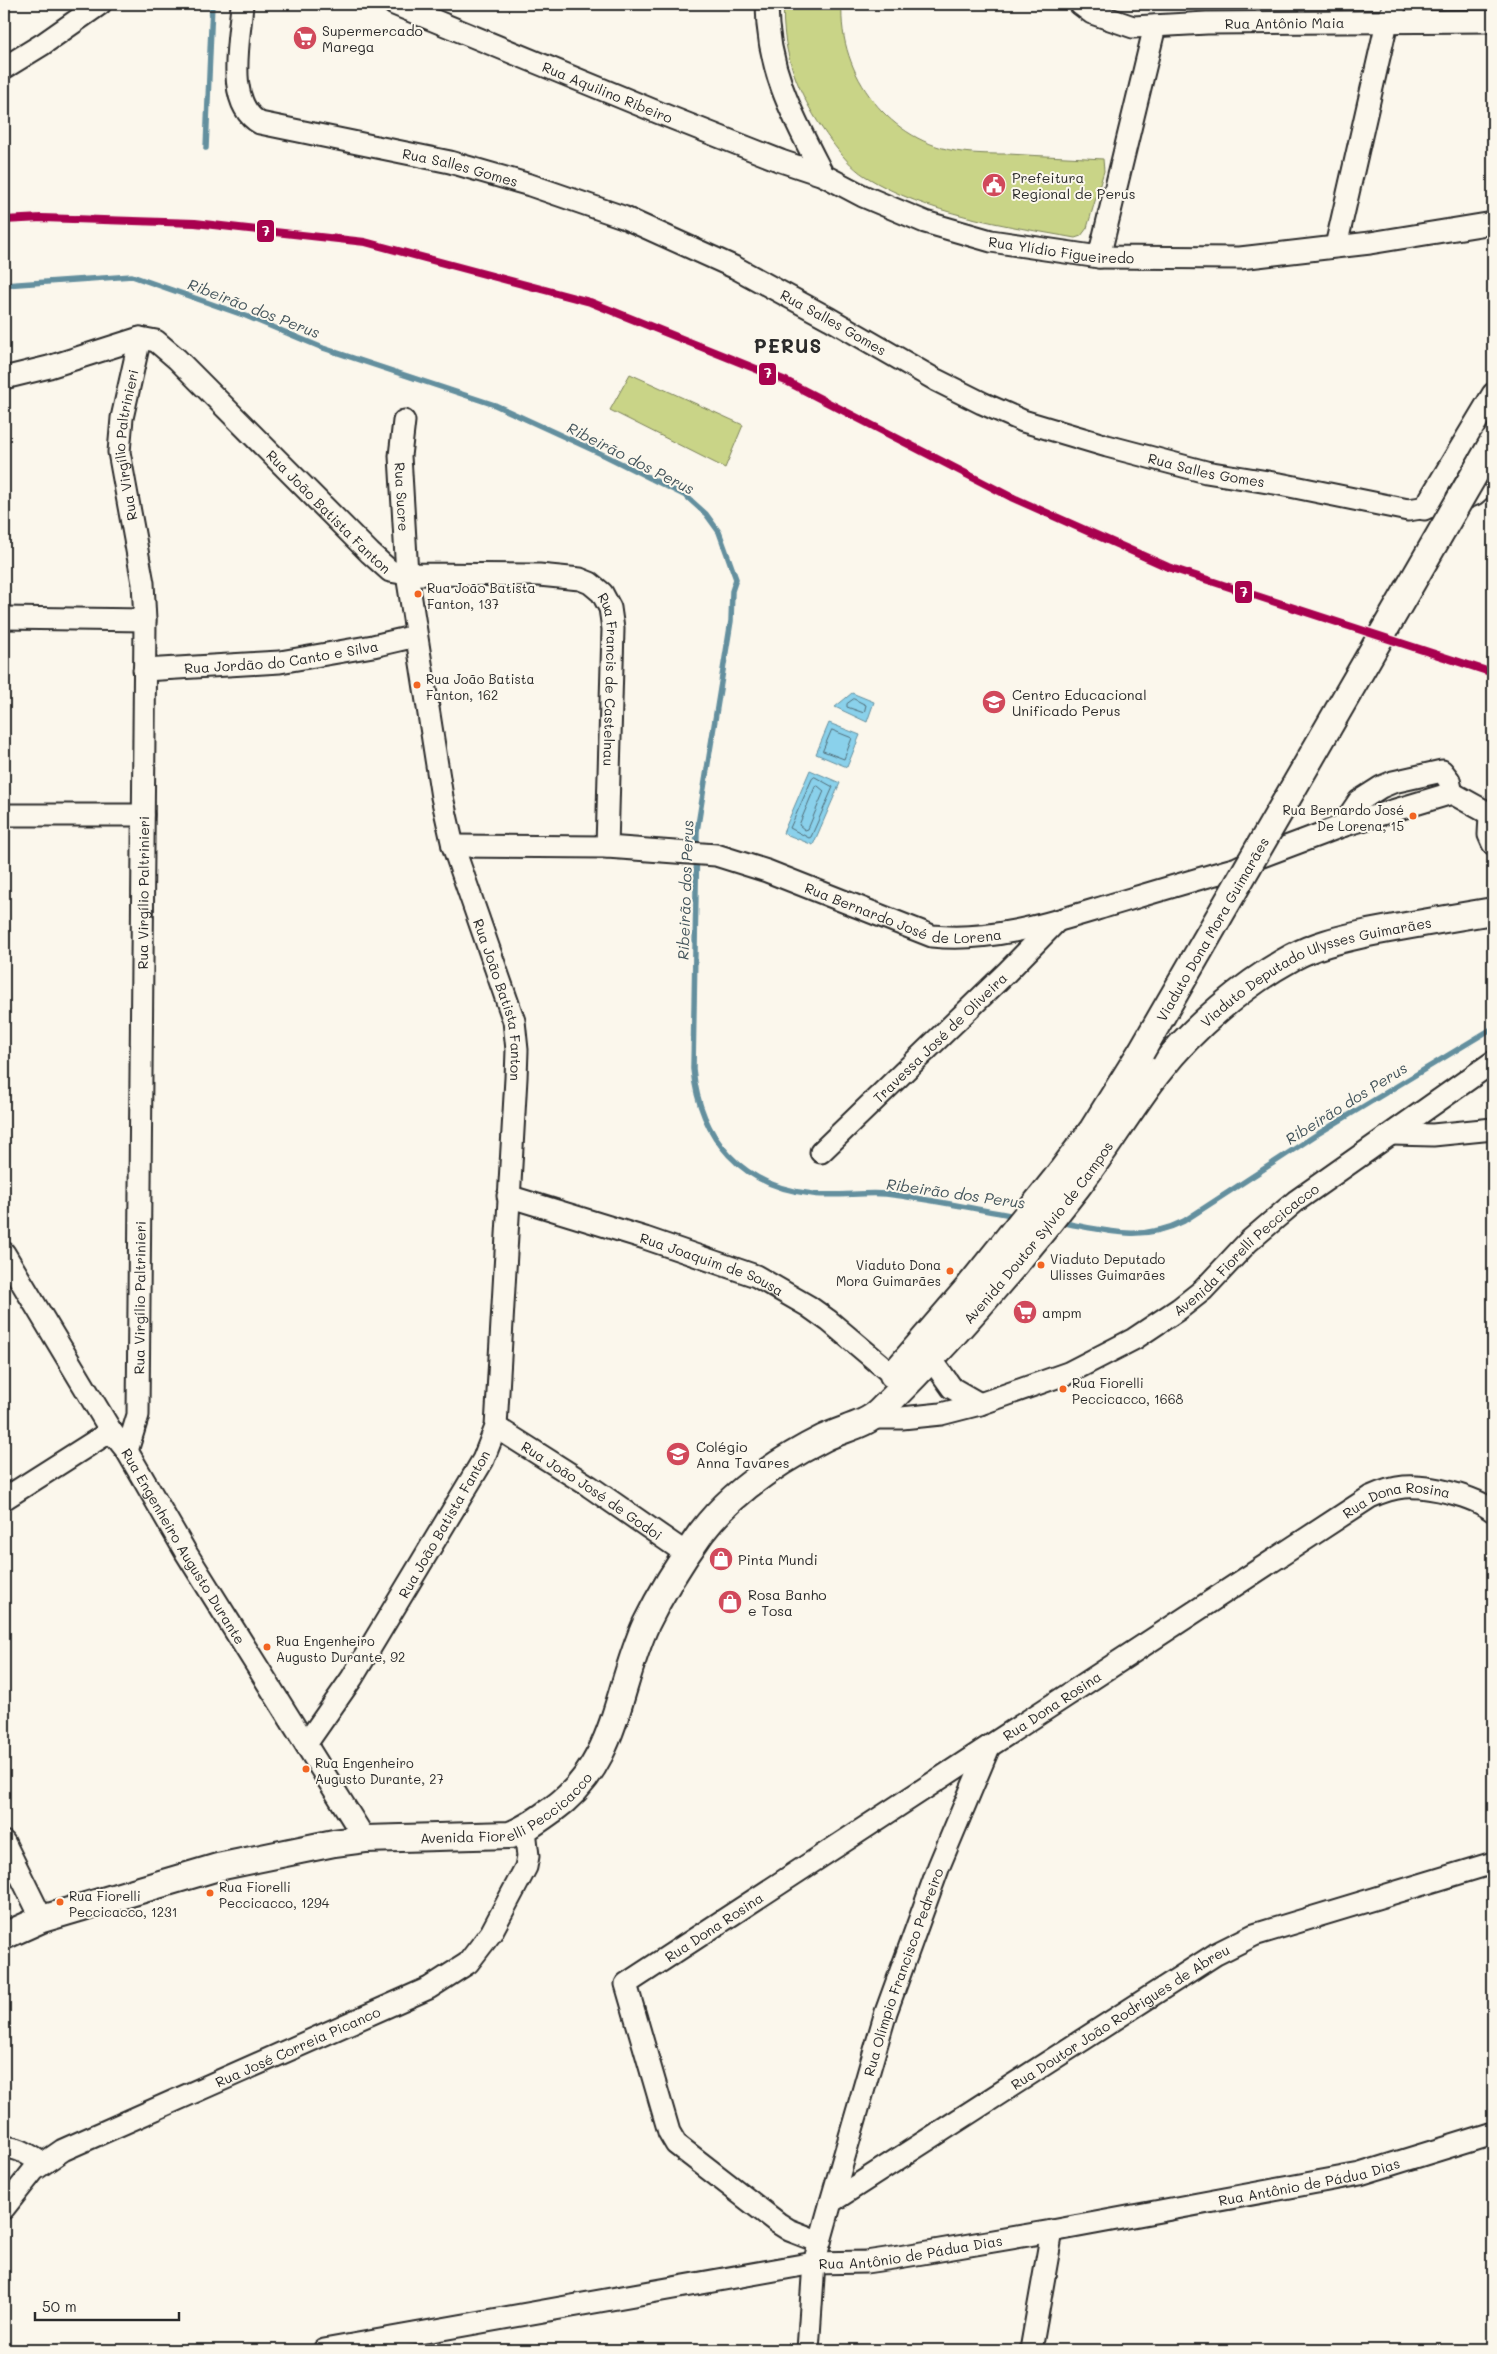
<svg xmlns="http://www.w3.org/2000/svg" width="1497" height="2354" viewBox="0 0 1497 2354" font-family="Mali,sans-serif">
<rect width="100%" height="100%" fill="#fbf7ec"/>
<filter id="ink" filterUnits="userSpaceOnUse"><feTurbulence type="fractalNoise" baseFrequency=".02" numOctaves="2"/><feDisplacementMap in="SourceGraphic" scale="10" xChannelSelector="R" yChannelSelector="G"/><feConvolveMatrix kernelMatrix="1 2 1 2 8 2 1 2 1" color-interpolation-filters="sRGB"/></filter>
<g filter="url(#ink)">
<g fill="#c9d487" stroke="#7a8059">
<path d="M 783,4 L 842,4 C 838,75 890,143 962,152 C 977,154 993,154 1008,154 C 1040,156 1072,157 1103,159 L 1104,171 L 1087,228 L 1081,236 L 1075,238 C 1004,225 928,215 865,176 C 852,168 840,153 831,141 C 806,107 787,69 784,27 C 783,19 784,11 783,4 Z"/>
<polygon points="630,374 743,425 725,468 610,410"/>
</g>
<g fill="#8ad1eb" stroke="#648f9e">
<polygon points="852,693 874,702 867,722 835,707"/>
<polygon points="829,723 860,735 847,767 816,754"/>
<polygon points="810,770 840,783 813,845 783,833"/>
</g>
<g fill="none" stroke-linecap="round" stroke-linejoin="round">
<g stroke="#516d78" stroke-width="1">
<polygon points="854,699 866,705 864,713 847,707 847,704"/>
<polygon points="832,730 852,738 844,759 823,751"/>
<polygon points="815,777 833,787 811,837 809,838 790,828 812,779"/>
<polygon points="818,786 824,791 808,829 805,830 799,825 815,787"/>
</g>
<g stroke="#648f9e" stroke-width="5.5">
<polyline points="206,148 212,4"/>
<path d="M 4,285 L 132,276 L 246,316 L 323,348 L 495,405 L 606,456 L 686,496 L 706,514 L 719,532 L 736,579 L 732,591 L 731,621 L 697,831 L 693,1069 C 700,1139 742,1187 813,1194 C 837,1197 862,1192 886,1194 C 930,1199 974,1209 1017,1216"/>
<path d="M 1059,1222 C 1104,1230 1141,1243 1184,1221 L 1316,1135 L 1493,1028"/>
</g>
<g stroke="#2b2b2b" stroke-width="25">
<g id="minor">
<path id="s1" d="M 242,4 C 240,39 224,103 260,123 L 450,162 L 530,185 L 623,217 L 736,268 L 830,319 L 936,380 L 982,403 L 1023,421 L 1107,446 L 1206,472 L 1280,484 L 1408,510 L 1454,503 L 1475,494 L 1493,478"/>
<path id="s2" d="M 394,4 L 662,114 L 781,161 L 823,175 L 863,196 L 925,222 L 991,241 L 1099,257 L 1240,258 L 1370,243 L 1493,223"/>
<path d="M 767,4 C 767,70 793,117 823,175"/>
<path id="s3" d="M 1080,4 L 1092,13 L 1133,27 L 1207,23 L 1493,21"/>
<polyline points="4,68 43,44 100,4"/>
<polyline points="1336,246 1387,22 1396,4"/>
<polyline points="1099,257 1155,26"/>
<path id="s4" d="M 4,378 L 49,367 L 140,338 L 156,341 L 177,359 L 370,553 L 390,571 L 407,574 L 442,797 L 453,846 L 514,1021 L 517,1050 L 516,1078 L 496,1427 L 483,1460 L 352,1678 L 306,1744"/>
<path id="s5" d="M 404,421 L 400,456 L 407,574 L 539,575 L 580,579 L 590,583 L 602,593 L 610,608 L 613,629 L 607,847"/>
<polyline points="1424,509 1493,394"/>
<polyline points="4,618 145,620"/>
<path id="s6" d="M 144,670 L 280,662 L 373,646 L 416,636"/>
<polyline points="1490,814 1489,835 1493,844"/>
<polyline points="4,815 143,815"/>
<polyline points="1342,826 1359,801 1381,787 1393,782 1442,771 1449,780 1452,793"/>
<path id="s7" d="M 453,846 L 607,847 L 716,855 L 767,871 L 932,936 C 988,942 1044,925 1097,909 C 1144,895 1190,881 1237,868 L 1257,858 L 1342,826 L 1452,793 L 1490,814"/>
<polyline points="1392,1134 1433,1135 1493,1129"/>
<path id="s8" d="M 821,1152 L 1006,973 L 1057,921"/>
<path id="s9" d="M 508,1196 L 645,1238 L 756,1276 L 808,1306 L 829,1321 L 893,1375"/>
<path id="s10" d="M 4,1253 L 111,1431 L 127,1451 L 185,1551 L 365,1839"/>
<polyline points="932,1360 952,1388 980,1404"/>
<path id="s11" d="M 873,1418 L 902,1418 L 941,1414 L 980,1404 L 1068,1373 L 1134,1339 L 1179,1309 L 1203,1290 L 1248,1242 L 1296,1201 L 1493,1062"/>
<path id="s12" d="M 496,1427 L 589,1486 L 687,1554"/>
<path id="s13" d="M 127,1451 L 138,1415 L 145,620 L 143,583 L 119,452 L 122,418 L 140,338"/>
<polyline points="4,1499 111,1431"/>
<polyline points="4,1842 42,1919"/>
<path d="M 4,2148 C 18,2146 30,2156 42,2163"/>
<path id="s14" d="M 831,2202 L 886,2012 L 939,1866 L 989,1747"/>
<path id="s15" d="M 4,2208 L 34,2170 L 63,2150 L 429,1988 L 468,1963 L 491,1933 L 526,1867 L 528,1856 L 525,1830"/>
<path id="s16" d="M 820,2242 L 789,2230 L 778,2223 L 676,2144 L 669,2132 L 626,1984 L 1370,1497 C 1381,1492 1391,1488 1404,1487 C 1428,1485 1474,1496 1493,1511"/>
<path id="s17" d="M 324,2350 L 814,2263 L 866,2262 L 893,2258 L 1052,2231 L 1360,2174 L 1493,2133"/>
<path id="s18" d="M 808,2350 L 814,2263 L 831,2202 L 1216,1954 L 1254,1935 L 1493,1863"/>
<polyline points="1031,2350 1052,2231"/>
</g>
</g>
<g stroke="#2b2b2b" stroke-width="30">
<g id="major">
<polyline points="893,1375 968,1288 1054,1181 1093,1129 1141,1052"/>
<path id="s19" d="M 4,1936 L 42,1919 L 218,1867 L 334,1843 L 365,1839 L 510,1835 C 526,1829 538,1820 552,1810 C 618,1763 615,1692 646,1624 C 661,1593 681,1561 701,1533 C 732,1492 778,1461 824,1438 C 842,1429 866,1425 880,1411 C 951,1341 1017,1265 1077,1187 C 1106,1150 1130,1108 1159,1071 C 1192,1028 1245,983 1293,957 C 1317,944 1342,939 1368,933 C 1409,925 1451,918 1493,911"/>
</g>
</g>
<use href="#minor" stroke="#fbf7ec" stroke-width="21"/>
<use href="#major" stroke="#fbf7ec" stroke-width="26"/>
<g stroke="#2b2b2b" stroke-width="30" stroke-linecap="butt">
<g id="major-bridge">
<path id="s20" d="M 1141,1052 L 1493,442"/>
</g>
</g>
<use href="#major-bridge" stroke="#fbf7ec" stroke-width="26"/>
<g stroke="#fbf7ec" stroke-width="11">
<polyline id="rail-1" points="4,220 42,218 195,223 365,242 590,302 786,381 1011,497 1168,567 1493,673"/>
</g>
<use href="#rail-1" stroke="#a8034f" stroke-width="8"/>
</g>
</g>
<defs>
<g id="supermarket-disc" transform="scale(1.25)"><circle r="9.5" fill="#d1495b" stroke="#fbf7ec"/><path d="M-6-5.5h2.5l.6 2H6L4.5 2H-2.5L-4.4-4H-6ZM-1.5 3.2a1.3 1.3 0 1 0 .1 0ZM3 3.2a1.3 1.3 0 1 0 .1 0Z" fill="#fff"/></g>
<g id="civic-disc" transform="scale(1.25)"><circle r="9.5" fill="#d1495b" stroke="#fbf7ec"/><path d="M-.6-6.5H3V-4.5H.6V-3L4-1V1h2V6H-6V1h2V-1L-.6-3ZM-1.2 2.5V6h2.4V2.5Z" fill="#fff"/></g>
<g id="school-disc" transform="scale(1.25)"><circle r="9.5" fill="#d1495b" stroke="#fbf7ec"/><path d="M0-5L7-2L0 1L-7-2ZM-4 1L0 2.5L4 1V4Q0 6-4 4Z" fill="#fff"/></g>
<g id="shop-disc" transform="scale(1.25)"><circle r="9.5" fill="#d1495b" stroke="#fbf7ec"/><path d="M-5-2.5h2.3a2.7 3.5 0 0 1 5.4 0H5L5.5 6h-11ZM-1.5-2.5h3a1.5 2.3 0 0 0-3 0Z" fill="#fff"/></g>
</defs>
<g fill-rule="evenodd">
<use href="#supermarket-disc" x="305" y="38"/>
<use href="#civic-disc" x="994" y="185"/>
<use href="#school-disc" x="994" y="702"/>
<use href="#supermarket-disc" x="1025" y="1312"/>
<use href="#school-disc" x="678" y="1454"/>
<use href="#shop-disc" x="721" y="1559"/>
<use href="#shop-disc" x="730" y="1602"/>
</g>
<g fill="#f26522" stroke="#fbf7ec" stroke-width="2">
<circle cx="418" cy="594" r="4.5"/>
<circle cx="417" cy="685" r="4.5"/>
<circle cx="1413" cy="816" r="4.5"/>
<circle cx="1041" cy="1265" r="4.5"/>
<circle cx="950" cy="1271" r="4.5"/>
<circle cx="1063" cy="1389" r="4.5"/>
<circle cx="267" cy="1647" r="4.5"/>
<circle cx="306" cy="1769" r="4.5"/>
<circle cx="210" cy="1893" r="4.5"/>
<circle cx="60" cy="1902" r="4.5"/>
</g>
<g text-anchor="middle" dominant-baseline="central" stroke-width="4" stroke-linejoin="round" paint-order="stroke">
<g font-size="13" fill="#2b2b2b" stroke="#fbf7ec" text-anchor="start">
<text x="427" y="587">Rua João Batista<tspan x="427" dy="16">Fanton, 137</tspan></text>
<text x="426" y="678">Rua João Batista<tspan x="426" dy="16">Fanton, 162</tspan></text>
<text x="1404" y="809" text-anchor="end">Rua Bernardo José<tspan x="1404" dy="16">De Lorena, 15</tspan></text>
<text x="1050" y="1258">Viaduto Deputado<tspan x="1050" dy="16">Ulisses Guimarães</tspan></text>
<text x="941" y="1264" text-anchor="end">Viaduto Dona<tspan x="941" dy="16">Mora Guimarães</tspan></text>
<text x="1072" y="1382">Rua Fiorelli<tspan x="1072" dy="16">Peccicacco, 1668</tspan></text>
<text x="276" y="1640">Rua Engenheiro<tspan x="276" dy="16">Augusto Durante, 92</tspan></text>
<text x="315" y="1762">Rua Engenheiro<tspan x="315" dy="16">Augusto Durante, 27</tspan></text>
<text x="219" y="1886">Rua Fiorelli<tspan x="219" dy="16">Peccicacco, 1294</tspan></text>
<text x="69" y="1895">Rua Fiorelli<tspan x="69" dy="16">Peccicacco, 1231</tspan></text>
</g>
<g font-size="14" fill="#2b2b2b" stroke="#fbf7ec">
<text stroke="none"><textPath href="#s3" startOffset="210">Rua Antônio Maia</textPath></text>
<text stroke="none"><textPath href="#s2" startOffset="231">Rua Aquilino Ribeiro</textPath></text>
<text stroke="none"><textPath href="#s1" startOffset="332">Rua Salles Gomes</textPath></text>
<text stroke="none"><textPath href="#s2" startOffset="714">Rua Ylídio Figueiredo</textPath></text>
<text stroke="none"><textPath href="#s1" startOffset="738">Rua Salles Gomes</textPath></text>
<text stroke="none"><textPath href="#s13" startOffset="1010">Rua Virgílio Paltrinieri</textPath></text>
<text stroke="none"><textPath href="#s1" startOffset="1142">Rua Salles Gomes</textPath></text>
<text stroke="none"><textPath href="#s5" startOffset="76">Rua Sucre</textPath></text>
<text stroke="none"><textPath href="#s4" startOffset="401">Rua João Batista Fanton</textPath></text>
<text stroke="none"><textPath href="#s6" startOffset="138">Rua Jordão do Canto e Silva</textPath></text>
<text stroke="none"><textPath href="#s5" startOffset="441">Rua Francis de Castelnau</textPath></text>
<text stroke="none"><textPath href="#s13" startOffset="560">Rua Virgílio Paltrinieri</textPath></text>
<text stroke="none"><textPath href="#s7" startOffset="461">Rua Bernardo José de Lorena</textPath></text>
<text stroke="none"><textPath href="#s20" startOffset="142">Viaduto Dona Mora Guimarães</textPath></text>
<text stroke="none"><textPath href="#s19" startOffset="1740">Viaduto Deputado Ulysses Guimarães</textPath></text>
<text stroke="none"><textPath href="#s4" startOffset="941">Rua João Batista Fanton</textPath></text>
<text stroke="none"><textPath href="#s8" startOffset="165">Travessa José de Oliveira</textPath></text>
<text stroke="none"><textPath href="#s19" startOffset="1346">Avenida Doutor Sylvio de Campos</textPath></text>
<text stroke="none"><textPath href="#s11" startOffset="420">Avenida Fiorelli Peccicacco</textPath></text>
<text stroke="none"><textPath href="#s9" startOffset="215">Rua Joaquim de Sousa</textPath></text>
<text stroke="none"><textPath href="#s13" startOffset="155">Rua Virgílio Paltrinieri</textPath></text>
<text stroke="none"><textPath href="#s12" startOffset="115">Rua João José de Godoi</textPath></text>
<text stroke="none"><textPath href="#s16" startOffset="1258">Rua Dona Rosina</textPath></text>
<text transform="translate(444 1524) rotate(-60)">Rua João Batista Fanton</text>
<text stroke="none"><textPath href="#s10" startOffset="344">Rua Engenheiro Augusto Durante</textPath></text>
<text stroke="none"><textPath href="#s16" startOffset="852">Rua Dona Rosina</textPath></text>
<text stroke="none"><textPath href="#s19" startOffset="525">Avenida Fiorelli Peccicacco</textPath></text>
<text stroke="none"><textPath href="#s16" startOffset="448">Rua Dona Rosina</textPath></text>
<text stroke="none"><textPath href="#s14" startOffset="241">Rua Olímpio Francisco Pedreiro</textPath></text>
<text stroke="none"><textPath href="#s18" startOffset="494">Rua Doutor João Rodrigues de Abreu</textPath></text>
<text stroke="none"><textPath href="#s15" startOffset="340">Rua José Correia Picanco</textPath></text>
<text stroke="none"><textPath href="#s17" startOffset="1000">Rua Antônio de Pádua Dias</textPath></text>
<text stroke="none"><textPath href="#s17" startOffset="595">Rua Antônio de Pádua Dias</textPath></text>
</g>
<g font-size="14" fill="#2b2b2b" stroke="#fbf7ec" text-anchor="start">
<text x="322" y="30">Supermercado<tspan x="322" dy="16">Marega</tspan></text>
<text x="1012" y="177">Prefeitura<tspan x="1012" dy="16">Regional de Perus</tspan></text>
<text x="1012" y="694">Centro Educacional<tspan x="1012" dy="16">Unificado Perus</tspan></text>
<text x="1042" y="1312">ampm</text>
<text x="696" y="1446">Colégio<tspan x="696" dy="16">Anna Tavares</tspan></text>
<text x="738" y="1559">Pinta Mundi</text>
<text x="748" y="1594">Rosa Banho<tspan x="748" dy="16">e Tosa</tspan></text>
</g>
<g font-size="15" font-style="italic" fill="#43545b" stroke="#fbf7ec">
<text transform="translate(254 308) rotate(21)">Ribeirão dos Perus</text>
<text transform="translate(631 458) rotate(27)">Ribeirão dos Perus</text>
<text transform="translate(685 890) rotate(-88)">Ribeirão dos Perus</text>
<text transform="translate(1346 1103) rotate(-32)">Ribeirão dos Perus</text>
<text transform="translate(956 1193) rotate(8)">Ribeirão dos Perus</text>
</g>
<g font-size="19" font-weight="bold" letter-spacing="1" fill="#2b2b2b" stroke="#fbf7ec">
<text x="788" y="345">PERUS</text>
</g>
</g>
<g stroke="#fbf7ec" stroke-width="2">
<rect x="256" y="219" width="19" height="24" rx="5" fill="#a8034f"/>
<rect x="758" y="362" width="19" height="24" rx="5" fill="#a8034f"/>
<rect x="1234" y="580" width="19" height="24" rx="5" fill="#a8034f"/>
</g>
<g font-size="14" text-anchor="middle" font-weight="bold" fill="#fff">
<text x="266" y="236">7</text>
<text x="768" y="378">7</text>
<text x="1244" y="597">7</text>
</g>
<rect width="1497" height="2354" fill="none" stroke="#fbf7ec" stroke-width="20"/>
<rect x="10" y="10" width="1477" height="2334" fill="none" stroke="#2b2b2b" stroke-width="2" filter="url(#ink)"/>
<path d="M35 2312v8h144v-8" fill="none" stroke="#2b2b2b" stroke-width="2.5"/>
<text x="42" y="2312" font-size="15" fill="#2b2b2b" stroke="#fbf7ec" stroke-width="4" paint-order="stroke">50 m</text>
</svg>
